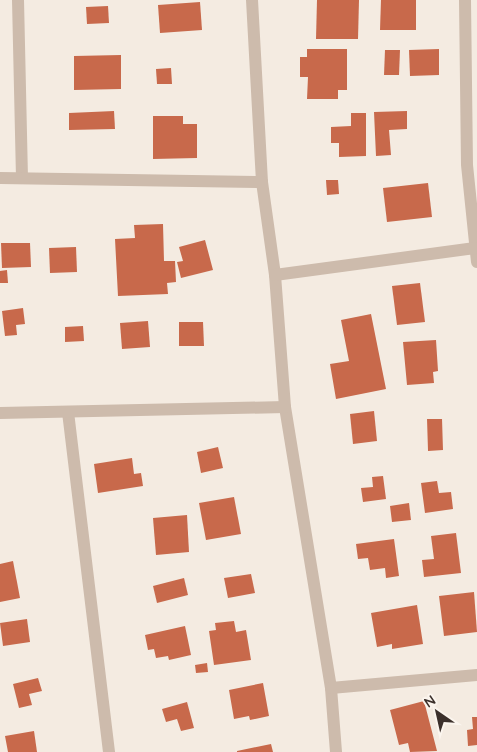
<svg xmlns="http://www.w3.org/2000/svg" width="477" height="752" viewBox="0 0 477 752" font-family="Quicksand,sans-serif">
<rect width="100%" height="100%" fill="#f4ebe1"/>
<g fill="#c8694b">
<polygon points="317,0 359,0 358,39 316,39"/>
<polygon points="381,0 416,0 416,30 380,30"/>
<polygon points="200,2 202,30 160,33 158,5"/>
<polygon points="108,6 109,23 87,24 86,7"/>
<polygon points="307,49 347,49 347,90 338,90 338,99 307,99 308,77 300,77 300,57 307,57"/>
<polygon points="439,49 439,75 410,76 409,50"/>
<polygon points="385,50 400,50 399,75 384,75"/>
<polygon points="121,55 121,89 74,90 74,56"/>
<polygon points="171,68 172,84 157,84 156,69"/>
<polygon points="114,111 115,129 69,130 69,113"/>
<polygon points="407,111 407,129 389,130 391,155 376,156 374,112"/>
<polygon points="351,113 366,113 366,156 339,157 339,143 331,143 331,127 351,126"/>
<polygon points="153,116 183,116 183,124 197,124 197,158 153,159"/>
<polygon points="326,180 338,180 339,194 327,195"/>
<polygon points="428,183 432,217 387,222 383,188"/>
<polygon points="163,224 164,261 175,261 176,282 167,283 168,294 118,296 115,239 135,238 134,225"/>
<polygon points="205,240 213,270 181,278 177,262 183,261 179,247"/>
<polygon points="1,243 30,243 31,267 2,268"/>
<polygon points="76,247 77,272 50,273 49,248"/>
<polygon points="7,270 8,283 0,283 0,271"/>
<polygon points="420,283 425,322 397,325 392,286"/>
<polygon points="23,308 25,324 16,325 17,335 5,336 2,311"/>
<polygon points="371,314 386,389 336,399 330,364 349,361 341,320"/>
<polygon points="148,321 150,347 122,349 120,323"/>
<polygon points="179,322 203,322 204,346 179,346"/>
<polygon points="83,326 84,341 65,342 65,327"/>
<polygon points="436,340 438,371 433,372 434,383 407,385 403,342"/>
<polygon points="374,411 377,441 353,444 350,414"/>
<polygon points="427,419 442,419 443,450 428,451"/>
<polygon points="218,447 223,468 201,473 197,452"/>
<polygon points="132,458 134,474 141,473 143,486 98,493 94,464"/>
<polygon points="383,476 386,499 363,502 361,488 373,487 372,477"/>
<polygon points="437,481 439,493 451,492 453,509 425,513 421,483"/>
<polygon points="234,497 241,534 206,540 199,503"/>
<polygon points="409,503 411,520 392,522 390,506"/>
<polygon points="187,515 189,552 156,555 153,518"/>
<polygon points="456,533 461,573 424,577 422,560 434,559 431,536"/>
<polygon points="394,539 399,576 386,578 385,568 370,570 368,558 358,559 356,544"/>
<polygon points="13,561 20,598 0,602 0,564"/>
<polygon points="251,574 255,593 228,598 224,578"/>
<polygon points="184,578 188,595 157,603 153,586"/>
<polygon points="474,592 477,632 444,636 439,596"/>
<polygon points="417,605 423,644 392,649 392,644 377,647 371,613"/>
<polygon points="27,619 30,642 3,646 0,623"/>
<polygon points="234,621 236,632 246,630 251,660 214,665 209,631 216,630 215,623"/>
<polygon points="185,626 191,655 169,660 168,656 156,658 154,649 148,650 145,635"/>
<polygon points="207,663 208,672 196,673 195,665"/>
<polygon points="38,678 42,691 29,694 32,705 19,708 13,684"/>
<polygon points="263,683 269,716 250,720 249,716 234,719 229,690"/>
<polygon points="424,701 437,751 410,752 408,743 399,745 390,710"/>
<polygon points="187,702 194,728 181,731 177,719 166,722 162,709"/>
<polygon points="472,717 477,717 477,745 468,746 467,730 473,729"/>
<polygon points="34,731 37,752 8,752 5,736"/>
<polygon points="271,744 273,752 237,752 237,751"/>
</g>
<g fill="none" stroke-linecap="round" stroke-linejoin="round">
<g stroke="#cdbbac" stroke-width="12">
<polyline points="18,0 22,178"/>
<polyline points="252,0 262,182 275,275 285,407 331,688 336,752"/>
<polyline points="465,0 467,165 477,262"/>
<polyline points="0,178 262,182"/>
<polyline points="275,275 475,248"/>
<polyline points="68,412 109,752"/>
<polyline points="0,413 285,407"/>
<polyline points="331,688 477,675"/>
</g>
</g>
<g transform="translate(437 712) rotate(326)" stroke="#fbf5ee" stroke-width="4" paint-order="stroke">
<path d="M0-4L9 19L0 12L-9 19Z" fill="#3b302b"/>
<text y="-8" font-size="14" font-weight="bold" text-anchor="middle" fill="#3b302b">N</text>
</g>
</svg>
